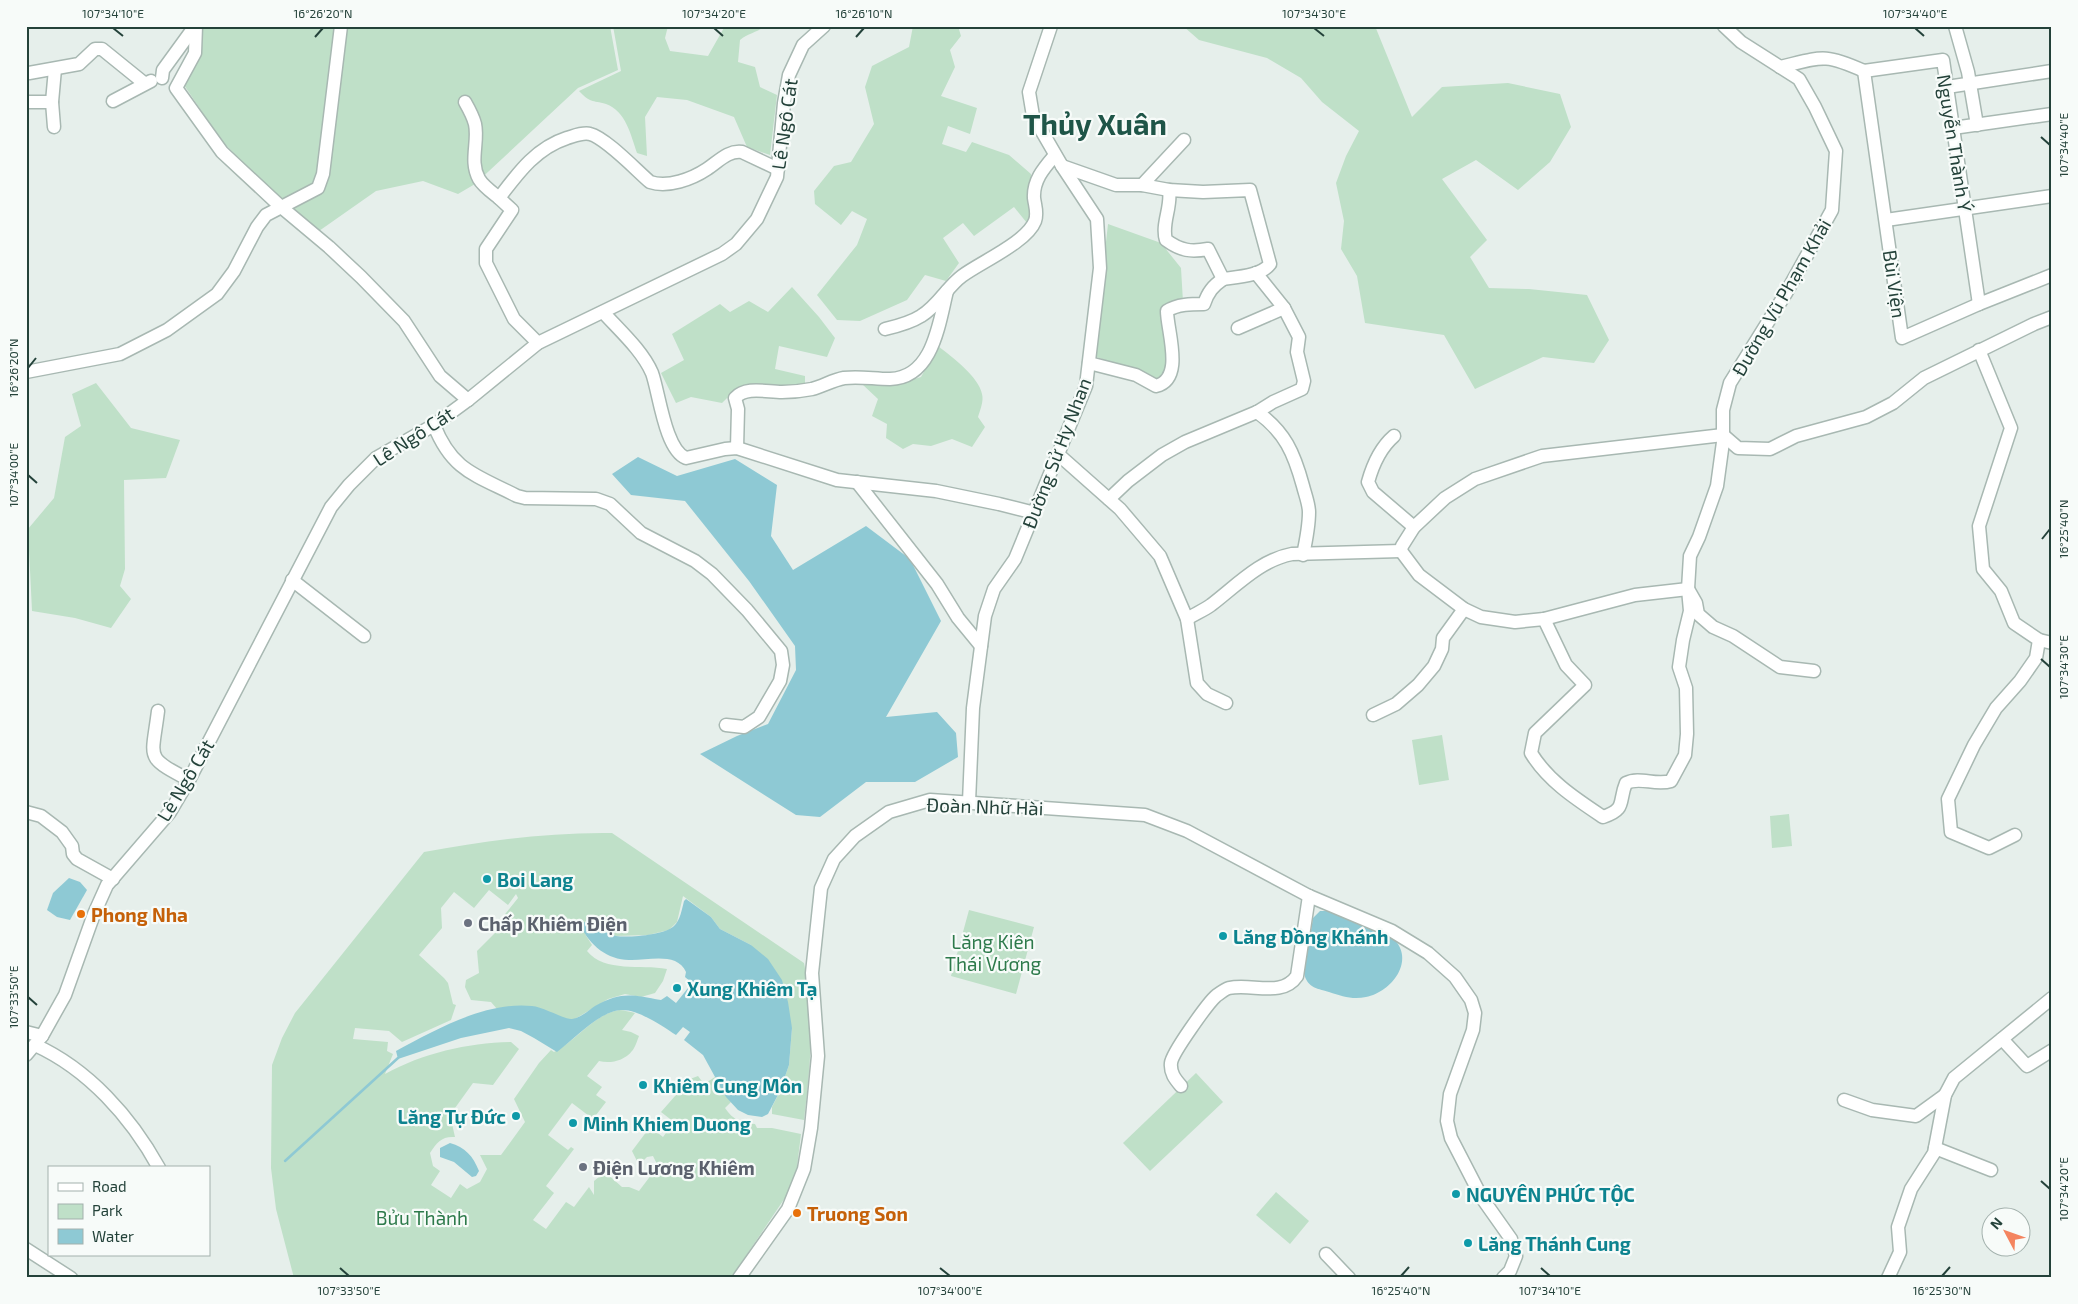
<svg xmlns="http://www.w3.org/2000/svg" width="2078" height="1304" viewBox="0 0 2078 1304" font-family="'Exo 2',sans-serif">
<rect width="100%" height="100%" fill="#e6efeb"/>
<g fill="#bfe0c8">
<polygon points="200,26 610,26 618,70 578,88 475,184 458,194 423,181 376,191 319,231 255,175 221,140 184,85"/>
<path d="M 613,26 L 668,26 L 665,38 L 670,51 L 708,56 L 725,26 L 765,26 C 757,33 748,33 740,40 L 738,62 L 755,67 L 760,87 L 777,95 L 770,155 L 747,147 L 734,117 L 687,100 L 657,97 L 645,117 L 647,156 L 637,153 C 631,136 626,111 606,104 C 592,100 590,103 579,91 L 621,71 Z"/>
<polygon points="913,26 958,26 961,36 950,50 955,67 941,96 977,108 970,134 948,126 942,144 966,152 972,142 1009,155 1031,174 1032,213 1027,223 1014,207 974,236 963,223 943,238 959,263 946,281 925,275 907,300 860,321 837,320 817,295 857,245 867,219 852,211 841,225 815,204 814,191 834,166 851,162 874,124 865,87 872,66 909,47"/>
<polygon points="1183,26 1375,26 1412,117 1442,87 1508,83 1560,94 1571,127 1550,162 1518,190 1476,160 1442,179 1487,240 1470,257 1489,288 1529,289 1587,295 1609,340 1594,363 1543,357 1475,389 1444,335 1365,323 1357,276 1341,249 1344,221 1336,183 1346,156 1359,131 1322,102 1301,78 1267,58 1199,40"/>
<path d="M 1108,224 L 1161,243 L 1181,268 L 1183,302 L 1162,309 C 1158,338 1180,351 1158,381 L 1097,357 L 1095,341 Z"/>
<path d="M 792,287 L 819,317 L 835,338 L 827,357 L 779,346 L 775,369 L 805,376 L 805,384 C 798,385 791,387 784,387 C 752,389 750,375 722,403 L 691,397 L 676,403 L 661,373 L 684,360 L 672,334 L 720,304 L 730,312 L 749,301 L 768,312 Z"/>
<path d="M 938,346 C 952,357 979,377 982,394 C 984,401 980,410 978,417 L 985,427 L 972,447 L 952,439 L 931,446 L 913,444 L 903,449 L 886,438 L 887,424 L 872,416 L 878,399 L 862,384 L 895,385 L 921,377 Z"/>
<polygon points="96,383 131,428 180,440 166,478 124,480 125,569 120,586 131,599 111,628 75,618 32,611 28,529 54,498 65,437 81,426 72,394"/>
<polygon points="1442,735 1449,780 1419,785 1412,740"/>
<polygon points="1789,814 1792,846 1772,848 1770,816"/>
<path d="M 612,833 L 804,963 C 816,1016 810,1067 804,1120 L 772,1114 L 772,1107 L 780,1091 L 789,1065 L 792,1028 L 751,945 L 720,929 L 711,917 L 683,896 L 677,922 L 669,930 L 648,935 L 615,936 L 589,923 L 585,934 L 592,945 L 587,951 C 605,973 641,964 667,969 L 663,981 L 655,993 L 641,997 L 625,994 L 608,999 L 575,1019 L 569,1020 L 518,1006 L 497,1009 L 491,1002 L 471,1000 L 465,987 L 466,980 L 479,973 L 477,951 L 495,933 L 497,924 L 518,898 L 516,894 L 508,905 L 489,890 L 474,908 L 454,892 L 441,908 L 442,928 L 419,955 L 444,978 L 448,983 L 453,1004 L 456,1005 L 451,1020 L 402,1042 L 389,1031 L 355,1028 L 353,1039 L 388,1042 L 387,1051 L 393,1054 L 385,1074 C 423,1053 468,1043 511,1042 L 519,1049 L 493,1085 L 473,1083 L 450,1115 L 455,1137 C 442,1136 437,1142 430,1153 L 433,1166 L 440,1171 L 431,1185 L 451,1198 L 460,1184 L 467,1189 L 480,1182 L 487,1169 L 480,1155 L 501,1155 L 525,1122 L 514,1099 L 539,1063 L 551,1050 L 554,1052 C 576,1041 594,1014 619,1010 C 624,1010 630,1012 635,1013 L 622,1030 L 631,1032 L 639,1036 C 637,1041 635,1048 632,1051 C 624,1061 610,1064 599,1061 L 587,1076 L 602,1087 L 596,1095 L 606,1102 L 593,1119 L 572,1103 L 548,1135 L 568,1150 L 571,1147 L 574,1149 L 546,1186 L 554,1193 L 533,1220 L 546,1229 L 566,1202 L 574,1207 L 589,1187 L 594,1195 L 594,1181 L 605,1172 L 622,1187 L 629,1187 L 639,1191 L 658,1166 L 653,1156 L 647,1157 L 639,1165 L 632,1151 L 650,1127 L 663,1137 L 674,1122 L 661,1112 L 690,1079 L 698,1076 L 704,1084 L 715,1077 L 731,1102 L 725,1108 C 733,1120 741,1123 755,1124 L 757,1128 L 772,1128 L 801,1134 L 795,1183 L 731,1278 L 294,1278 L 276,1209 L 271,1168 L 272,1065 L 282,1038 L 295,1013 L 424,852 C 486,841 548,832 612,833 Z"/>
<polygon points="969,910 1034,927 1016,994 951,976"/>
<polygon points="1196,1073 1223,1102 1150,1171 1123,1143"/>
<polygon points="1276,1192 1309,1221 1290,1244 1256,1215"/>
</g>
<g fill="#8ec9d4">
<polygon points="638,457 677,476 735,459 777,485 771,536 793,570 866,526 910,559 941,621 886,717 937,712 956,733 958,757 915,782 866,782 820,817 796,815 700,754 737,736 768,724 796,670 795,646 749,581 685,501 631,495 612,474"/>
<polygon points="69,878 80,882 87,890 70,920 57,917 47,910 53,893"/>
<path d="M 686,899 L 711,917 L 720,929 L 751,945 L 768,959 L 782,980 L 788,1002 L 792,1028 L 789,1065 L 780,1091 L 768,1114 L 762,1117 L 748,1115 L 738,1110 L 726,1097 L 703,1055 L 684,1040 L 690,1032 L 683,1027 L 676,1035 C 662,1026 638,1009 621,1010 C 600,1011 573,1040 557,1052 L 534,1038 L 521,1031 L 509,1028 L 461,1038 L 398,1059 L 396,1051 C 435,1030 486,1001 532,1006 C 543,1007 566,1020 572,1019 C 580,1018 588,1011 595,1006 C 622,991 632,995 661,1000 L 667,996 L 676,1003 L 692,983 L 685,977 L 686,972 C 677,951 646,961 629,960 C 608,960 589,945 581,926 L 583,922 C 595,923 604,934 616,936 C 628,938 665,935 674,926 C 680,921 682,909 684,901 Z"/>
<path d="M 1320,911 L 1330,911 L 1393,938 C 1416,960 1392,992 1366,997 C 1352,1000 1342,996 1329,992 C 1315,988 1307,987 1304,973 L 1313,918 Z"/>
<path d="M 450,1143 C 465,1147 473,1156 479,1171 L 476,1176 L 472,1177 L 454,1162 L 440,1157 L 440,1148 Z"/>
</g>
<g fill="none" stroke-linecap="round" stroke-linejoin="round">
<polyline stroke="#8ec9d4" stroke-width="2.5" points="285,1161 398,1058"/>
<g stroke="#a8b8b2" stroke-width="15">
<g id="minor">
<polyline points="196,26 195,53 176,88 222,152 280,206 329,247 361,277 404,321 440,376 468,400"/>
<polyline points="1955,26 1968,72 1977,125"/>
<path d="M 1780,67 C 1822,57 1824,53 1864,71"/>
<polyline points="1864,71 1902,338 1979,304 2052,275"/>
<polyline points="1864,71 1943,60 1979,304"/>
<polyline points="29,73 79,64 95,49 102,49 144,83"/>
<polyline points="162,78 163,70 195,26"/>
<polyline points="1947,87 2052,71"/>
<polyline points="113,101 151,81"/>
<polyline points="26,102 52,102"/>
<path d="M 465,102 C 469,109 473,116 475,124 C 479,142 469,161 479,179 C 483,186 493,193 499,198"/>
<polyline points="54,127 52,102 55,69"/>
<polyline points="1953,128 2052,114"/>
<path d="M 1062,166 L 1116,185 L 1142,185 L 1169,190 L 1203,192 L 1250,190 L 1270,264 C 1261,276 1237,277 1223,279"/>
<polyline points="1142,185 1184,140"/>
<polyline points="1886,220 2052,196"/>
<path d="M 603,312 C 619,330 642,350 652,373 C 659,392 665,450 686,458 L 725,449 L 737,448 L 837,480 L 936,491 L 999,504 L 1035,513"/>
<polyline points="1238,328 1284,308"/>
<path d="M 885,329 C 898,326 910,323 921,316 C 938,306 947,287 962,276 C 981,262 1027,242 1035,221 C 1038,213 1035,206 1034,198 C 1033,180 1044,168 1055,155"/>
<path d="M 538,343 L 514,319 L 486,263 L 486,249 L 512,210 L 499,198 C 518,173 536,148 567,138 C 574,136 583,132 590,134 C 606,138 637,171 650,182 C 668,188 692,179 707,169 C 718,162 728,150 742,152 L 778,169"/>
<polyline points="1979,350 2011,428 1979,526 1983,569 2001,591 2014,623 2039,640 2036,658 2020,681 1996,708 1974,745 1948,799 1951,832 1989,848 2015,835"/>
<path d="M 1089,363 L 1136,375 L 1156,386 C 1185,379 1167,331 1167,311 C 1177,304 1192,304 1204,304 C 1208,292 1213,286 1223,279 L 1208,249 C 1191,252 1181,251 1166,240 C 1161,224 1172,207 1169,190"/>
<polyline points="26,372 120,354 167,330 217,294 234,271 257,227 266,215 318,188 323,174 341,26"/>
<path d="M 1257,412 C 1285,432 1294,453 1303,486 C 1305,494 1309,504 1309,512 C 1309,527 1306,541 1303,555"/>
<path d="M 434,425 C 452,471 476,475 517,496 L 525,498 L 596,499 L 610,504 L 641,533 L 695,561 L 712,574 L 747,610 L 781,651 L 783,665 L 780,681 L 759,717 L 744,727 L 726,725"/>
<polyline points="1723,435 1542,456 1475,479 1445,498 1414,527 1402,546 1401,551 1419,575 1464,609 1481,617 1515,622 1544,619 1635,595 1688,589 1696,603 1698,614 1713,627 1733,636 1780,667 1814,671"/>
<polyline points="1723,435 1738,448 1770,449 1796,436 1866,417 1893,403 1924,378 2034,324 2052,317"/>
<path d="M 1394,436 C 1380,448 1373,464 1368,482 L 1373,492 L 1414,527"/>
<path d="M 737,448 L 738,409 L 735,398 C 746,386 766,392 782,392 C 792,392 802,391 812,389 C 823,386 833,380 844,378 C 860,376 874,379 890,379 C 933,378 939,323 947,291"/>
<polyline points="1059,455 1120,509 1160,556 1187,619 1197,683 1207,694 1226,703"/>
<polyline points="857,482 937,584 958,618 981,646"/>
<polyline points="1109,499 1128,481 1162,455 1185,442 1257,412 1273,402 1302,389 1304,381 1297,352 1299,337 1284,308 1256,273"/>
<polyline points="292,580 364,636"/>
<path d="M 1187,619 C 1195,614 1204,610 1211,605 C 1236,586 1260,560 1292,554 L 1401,551"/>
<path d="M 1544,619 L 1566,665 L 1585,685 L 1535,733 L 1531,753 C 1548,781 1576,799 1603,817 C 1627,809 1618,802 1626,783 C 1640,776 1655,786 1671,781 L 1685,755 L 1687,734 L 1686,688 L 1679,667 L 1683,640 L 1690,611 L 1688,589 L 1690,556 L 1699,537 L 1717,486 L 1723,442 L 1723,410 L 1730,383 L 1786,293 L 1832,210 L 1836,151 L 1815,107 L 1799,79 L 1741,42 L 1724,26"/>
<polyline points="2039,640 2052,643"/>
<path d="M 158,711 C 152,760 144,756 189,780"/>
<polyline points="1373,715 1396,704 1418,685 1434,666 1442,649 1443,638 1464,609"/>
<polyline points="969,802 973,708 985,616 994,589 1015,559 1086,386 1100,268 1097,219 1062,166 1033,116 1029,92 1051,26"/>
<polyline points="26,812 41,816 62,832 72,846 73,854 77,859 113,879"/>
<polyline points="26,1032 42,1036"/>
<polyline points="2002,1039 2027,1066 2051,1051 2052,1052"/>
<path d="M 35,1045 C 88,1069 131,1117 159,1168"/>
<polyline points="26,1055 42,1036 65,995 94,914 107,885 170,812 189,780 331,507 349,485 376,458 434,425 468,400 538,343 722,254 736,244 757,219 777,177 784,103 789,75 803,45 824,26"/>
<path d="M 1181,1086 C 1175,1079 1170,1073 1171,1063 C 1172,1053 1208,1003 1216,996 C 1220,993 1225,989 1229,988 C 1252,983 1282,998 1297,976 L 1309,896"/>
<polyline points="1844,1100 1872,1110 1916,1116 1945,1095"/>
<polyline points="1935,1148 1991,1170"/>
<polyline points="26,1249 71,1278"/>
<polyline points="1326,1254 1349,1278"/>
<polyline points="739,1278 788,1209 804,1169 811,1128 818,1056 812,973 821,888 834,859 855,836 889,812 930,800 1145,815 1187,831 1309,896 1392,931 1428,953 1455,977 1471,1000 1475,1013 1473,1030 1450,1094 1447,1121 1451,1138 1482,1198 1511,1239 1516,1256 1510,1271 1503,1278"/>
<polyline points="1888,1278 1900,1252 1898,1227 1911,1189 1934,1153 1945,1095 1954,1078 2052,998"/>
</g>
</g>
<use href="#minor" stroke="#fff" stroke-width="12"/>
</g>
<path fill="none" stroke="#24423a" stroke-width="2" d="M 113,28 L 123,36M 714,28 L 723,36M 1314,28 L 1324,36M 1915,28 L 1924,36M 315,37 L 323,28M 856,37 L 864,28M 2041,137 L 2050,145M 28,368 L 36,358M 28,475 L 37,483M 2042,539 L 2050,529M 2041,659 L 2050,667M 28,997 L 37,1005M 2041,1181 L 2050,1189M 340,1268 L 349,1276M 940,1268 L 950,1276M 1541,1268 L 1550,1276M 1401,1276 L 1409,1267M 1942,1276 L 1950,1267"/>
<g fill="#0f9aa8" stroke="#f7fbf9" stroke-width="2">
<circle cx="487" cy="879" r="5"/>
<circle cx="1223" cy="936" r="5"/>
<circle cx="677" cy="988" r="5"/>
<circle cx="643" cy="1085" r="5"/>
<circle cx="516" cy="1116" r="5"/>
<circle cx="573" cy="1123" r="5"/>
<circle cx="1456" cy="1194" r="5"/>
<circle cx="1468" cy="1243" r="5"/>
</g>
<g fill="#e8710a" stroke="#f7fbf9" stroke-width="2">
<circle cx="81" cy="914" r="5"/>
<circle cx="797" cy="1213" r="5"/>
</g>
<g fill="#6b7280" stroke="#f7fbf9" stroke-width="2">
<circle cx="468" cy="923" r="5"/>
<circle cx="583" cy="1167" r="5"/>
</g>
<g text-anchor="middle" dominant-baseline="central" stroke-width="4.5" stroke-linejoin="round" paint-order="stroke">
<g font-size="19" fill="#24423a" stroke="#f7fbf9">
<text transform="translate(784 124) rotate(-82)">Lê Ngô Cát</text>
<text transform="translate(1955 143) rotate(81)">Nguyễn Thành Ý</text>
<text transform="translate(1895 284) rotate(82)">Bùi Viện</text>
<text transform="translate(1781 297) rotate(-60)">Đường Vũ Phạm Khải</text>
<text transform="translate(413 436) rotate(-33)">Lê Ngô Cát</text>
<text transform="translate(1056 453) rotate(-69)">Đường Sử Hy Nhan</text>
<text transform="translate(185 780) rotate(-59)">Lê Ngô Cát</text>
<text transform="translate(985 806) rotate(2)">Đoàn Nhữ Hài</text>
</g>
<g font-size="19" font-weight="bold" fill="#0d838f" stroke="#f7fbf9" text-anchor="start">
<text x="497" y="879">Boi Lang</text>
<text x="1233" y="936">Lăng Đồng Khánh</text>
<text x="687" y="988">Xung Khiêm Tạ</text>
<text x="653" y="1085">Khiêm Cung Môn</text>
<text x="506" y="1116" text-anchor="end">Lăng Tự Đức</text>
<text x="583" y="1123">Minh Khiem Duong</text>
<text x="1466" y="1194">NGUYÊN PHỨC TỘC</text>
<text x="1478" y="1243">Lăng Thánh Cung</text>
</g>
<g font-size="19" font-weight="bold" fill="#c56008" stroke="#f7fbf9" text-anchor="start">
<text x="91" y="914">Phong Nha</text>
<text x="807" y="1213">Truong Son</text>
</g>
<g font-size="19" font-weight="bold" fill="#5b616d" stroke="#f7fbf9" text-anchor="start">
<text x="478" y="923">Chấp Khiêm Điện</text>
<text x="593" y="1167">Điện Lương Khiêm</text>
</g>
<g font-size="19" fill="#2d7a4b" stroke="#f7fbf9">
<text x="993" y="941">Lăng Kiên<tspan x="993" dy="22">Thái Vương</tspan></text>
<text x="422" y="1217">Bửu Thành</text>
</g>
<g font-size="29" font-weight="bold" fill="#1f5548" stroke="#f7fbf9">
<text x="1095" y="123">Thủy Xuân</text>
</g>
</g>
<rect width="2078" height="1304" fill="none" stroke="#f7fbf9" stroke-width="55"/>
<rect x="48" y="1166" width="162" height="90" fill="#f7fbf9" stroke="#a3b1ad"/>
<rect x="58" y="1183" width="25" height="8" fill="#ffffff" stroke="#a3b1ad"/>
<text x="92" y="1192" font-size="15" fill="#24423a">Road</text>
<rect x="58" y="1204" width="25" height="15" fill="#bfe0c8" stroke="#a3b1ad"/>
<text x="92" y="1216" font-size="15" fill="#24423a">Park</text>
<rect x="58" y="1229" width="25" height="15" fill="#8ec9d4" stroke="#a3b1ad"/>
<text x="92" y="1242" font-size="15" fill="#24423a">Water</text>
<g transform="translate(2006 1232) rotate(311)"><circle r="24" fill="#f7fbf9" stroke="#a3b1ad"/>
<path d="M0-4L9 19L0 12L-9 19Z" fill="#f4845f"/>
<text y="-8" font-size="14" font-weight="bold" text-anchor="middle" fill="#24423a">N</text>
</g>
<rect x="28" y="28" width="2022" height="1248" fill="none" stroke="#24423a" stroke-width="2"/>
<g font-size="12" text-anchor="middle" fill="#24423a">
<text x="113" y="18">107°34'10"E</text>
<text x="323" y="18">16°26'20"N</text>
<text x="714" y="18">107°34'20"E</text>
<text x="864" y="18">16°26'10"N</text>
<text x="1314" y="18">107°34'30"E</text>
<text x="1915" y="18">107°34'40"E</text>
<text transform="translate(2064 145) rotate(-90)" y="4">107°34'40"E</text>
<text transform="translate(14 368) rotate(-90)" y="4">16°26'20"N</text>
<text transform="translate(14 475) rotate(-90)" y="4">107°34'00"E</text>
<text transform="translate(2064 529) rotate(-90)" y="4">16°25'40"N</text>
<text transform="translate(2064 667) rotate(-90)" y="4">107°34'30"E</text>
<text transform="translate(14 997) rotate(-90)" y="4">107°33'50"E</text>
<text transform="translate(2064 1189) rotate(-90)" y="4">107°34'20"E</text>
<text x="349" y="1295">107°33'50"E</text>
<text x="950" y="1295">107°34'00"E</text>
<text x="1401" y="1295">16°25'40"N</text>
<text x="1550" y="1295">107°34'10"E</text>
<text x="1942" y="1295">16°25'30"N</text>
</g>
</svg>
